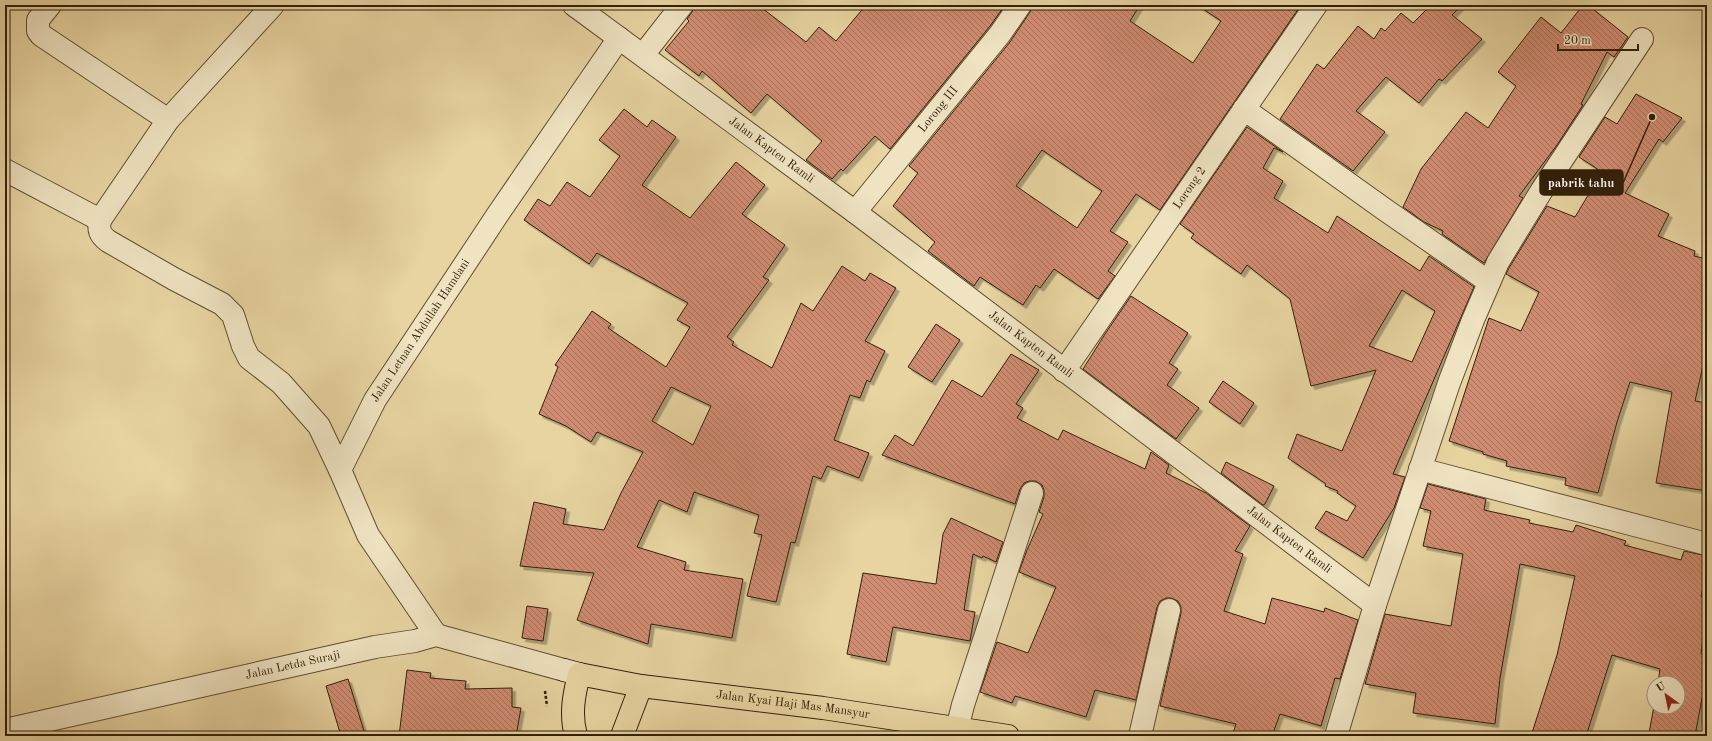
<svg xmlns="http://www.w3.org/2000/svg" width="1712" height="741" viewBox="0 0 1712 741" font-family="'Old Standard TT',serif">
<defs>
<pattern id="building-back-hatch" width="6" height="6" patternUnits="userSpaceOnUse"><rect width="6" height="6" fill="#d08c72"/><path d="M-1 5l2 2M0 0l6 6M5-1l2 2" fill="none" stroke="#a9725c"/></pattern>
<filter id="shadow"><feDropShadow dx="3.5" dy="3.5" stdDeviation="0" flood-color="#0004"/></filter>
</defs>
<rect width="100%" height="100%" fill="#e7d4a1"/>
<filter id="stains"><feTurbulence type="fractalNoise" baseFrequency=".005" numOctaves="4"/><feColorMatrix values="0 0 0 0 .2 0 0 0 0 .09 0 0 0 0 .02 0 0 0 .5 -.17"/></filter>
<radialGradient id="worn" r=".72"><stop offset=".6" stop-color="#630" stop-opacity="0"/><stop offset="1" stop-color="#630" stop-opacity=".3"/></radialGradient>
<g fill="url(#building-back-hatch)" stroke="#322009" fill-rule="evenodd" filter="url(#shadow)">
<polygon points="694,5 758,5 806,42 819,27 836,41 866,5 1005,5 990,26 890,149 875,136 843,171 841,169 832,179 806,160 822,141 767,94 751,113 702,71 699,76 665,50 689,21 687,19 692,12"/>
<path d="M 1032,5 L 1140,5 L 1130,21 L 1193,63 L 1221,21 L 1197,5 L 1301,5 L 1160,210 L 1136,194 L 1110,231 L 1128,242 L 1108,271 L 1115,276 L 1098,299 L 1054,269 L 1040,288 L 1036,285 L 1023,305 L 980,277 L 974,286 L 928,251 L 935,242 L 893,206 L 918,173 L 909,166 L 1010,42 L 1030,12 ZM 1042,150 L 1102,191 L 1077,228 L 1016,186 Z"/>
<polygon points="1431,5 1462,5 1452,15 1482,39 1442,81 1439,79 1419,103 1386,77 1356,111 1385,132 1353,171 1280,119 1317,64 1324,69 1358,26 1374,39 1381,28 1385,31 1401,13 1413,23"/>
<polygon points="1583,5 1588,5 1628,37 1614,57 1607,52 1581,104 1583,105 1557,145 1519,196 1523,198 1484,263 1442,234 1443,231 1424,222 1403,207 1421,169 1466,112 1488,128 1516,86 1498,72 1541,17 1561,33"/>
<polygon points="1636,94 1682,118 1663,142 1659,139 1625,193 1669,214 1658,236 1695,251 1694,256 1707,259 1707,348 1695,401 1707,403 1707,491 1656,483 1672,392 1630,382 1617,422 1598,493 1565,485 1566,478 1506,466 1507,461 1483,454 1483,452 1449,441 1489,318 1521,331 1539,292 1506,274 1509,268 1547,206 1575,217 1602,172 1579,157 1605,117 1617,124"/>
<path d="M 624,109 L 647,127 L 652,120 L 676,137 L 642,185 L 690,218 L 736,162 L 765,185 L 742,214 L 785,245 L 763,277 L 769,280 L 727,337 L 734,342 L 732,345 L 772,368 L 801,303 L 813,311 L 842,266 L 865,281 L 870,273 L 896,288 L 865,341 L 885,351 L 870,382 L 867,380 L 860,398 L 850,395 L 834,440 L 869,453 L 859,478 L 827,466 L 821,479 L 813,476 L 795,543 L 791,542 L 776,602 L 747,596 L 762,535 L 754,533 L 759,515 L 694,492 L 687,512 L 659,500 L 637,547 L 686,562 L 684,570 L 743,579 L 732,638 L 651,624 L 648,644 L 577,620 L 594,573 L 520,566 L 534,502 L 566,509 L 563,524 L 604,530 L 621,493 L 643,452 L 597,432 L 591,442 L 566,426 L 539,414 L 558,367 L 555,365 L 592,311 L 611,324 L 608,328 L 666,367 L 690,327 L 677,320 L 688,303 L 597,253 L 589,264 L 524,220 L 538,199 L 550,206 L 567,182 L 590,197 L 620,156 L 599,140 ZM 671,387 L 711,406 L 693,445 L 652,421 Z"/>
<path d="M 1247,127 L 1283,152 L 1274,148 L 1263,168 L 1283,181 L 1274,198 L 1328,233 L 1337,216 L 1420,271 L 1429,256 L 1474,287 L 1393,474 L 1405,477 L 1394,508 L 1363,558 L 1315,528 L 1326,511 L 1347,521 L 1356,506 L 1337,493 L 1338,491 L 1325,486 L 1326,484 L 1288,458 L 1297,434 L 1342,451 L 1376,370 L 1311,386 L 1290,299 L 1247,265 L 1241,274 L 1191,238 L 1194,234 L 1180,224 ZM 1402,290 L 1435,311 L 1412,362 L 1369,346 Z"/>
<polygon points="1131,296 1188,333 1169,363 1178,369 1167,385 1199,408 1176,439 1083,369 1105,334"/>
<polygon points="936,324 960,340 932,382 908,367"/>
<polygon points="1011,354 1039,370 1016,404 1023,408 1017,418 1058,440 1063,430 1145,469 1151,452 1169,465 1166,473 1206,493 1250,526 1235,551 1243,554 1224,611 1265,624 1272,598 1324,612 1325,608 1358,620 1340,679 1335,678 1321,726 1280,714 1272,736 1232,736 1236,724 1160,706 1181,613 1181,607 1178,601 1171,598 1166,598 1160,601 1157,607 1136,700 1095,690 1086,717 1015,696 1012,703 980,692 997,642 1028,653 1056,587 1019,572 1027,550 1043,514 1039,512 1044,497 1044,490 1042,485 1036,481 1029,481 1024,483 1020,489 1015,504 882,455 895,435 913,446 952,380 982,397"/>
<polygon points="1223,381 1254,403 1240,424 1209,402"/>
<polygon points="1226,462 1274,486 1265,504 1263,505 1221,473"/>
<polygon points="1428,484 1486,499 1484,510 1530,520 1529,523 1573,532 1576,525 1626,541 1624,545 1681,560 1684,551 1707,556 1707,573 1701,596 1707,597 1707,606 1701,654 1707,655 1707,682 1704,698 1702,698 1695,736 1667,736 1649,733 1654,706 1678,707 1678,683 1658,683 1660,669 1612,655 1586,736 1531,736 1557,655 1575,576 1520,564 1500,678 1495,724 1413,713 1416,693 1365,684 1385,614 1451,626 1463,554 1423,546 1431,511 1420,508"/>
<polygon points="951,518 1003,542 996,562 983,556 982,558 973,554 964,610 975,612 970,641 893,627 886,662 847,654 863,573 936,584 943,534"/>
<polygon points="527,606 548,609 543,641 522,638"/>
<polygon points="407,670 431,673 430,678 466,681 465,689 512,688 512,707 521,708 516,736 399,736"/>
<polygon points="348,679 364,731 350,736 341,736 326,686"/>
</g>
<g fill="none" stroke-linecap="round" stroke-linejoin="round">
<g stroke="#5f4d2f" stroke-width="24">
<g id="minor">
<polyline points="50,5 38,20 38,31 41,35 168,120"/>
<path d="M 273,5 L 168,120 L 100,220 C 98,230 100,235 108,241 L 174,279 L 222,304 L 233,315 L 243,346 L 249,358 L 281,383 L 319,426 L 340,470"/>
<path id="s1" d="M 574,5 L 855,212 L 1375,605 L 1336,736"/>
<polyline points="643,55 682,5"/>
<polyline points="1244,109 1384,209 1489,282"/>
<polyline points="5,170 100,220"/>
<path id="s2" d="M 855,212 L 1000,34 L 1020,5"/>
<path id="s3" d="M 1064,371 L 1316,5"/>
<polyline points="1420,469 1707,544"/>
<polyline points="1375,605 1449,383 1473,320 1498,262 1542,190 1642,39"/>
<path id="s4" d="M 436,635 L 368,535 L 340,470 L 375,400 L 498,214 L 619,38"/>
<polyline points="957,729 963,705 1032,493"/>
<path id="s5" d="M 5,730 L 375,647 L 415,641 L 436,635 L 564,670"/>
<polyline points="1140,736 1169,610"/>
</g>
</g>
<g stroke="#322009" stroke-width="24">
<polyline id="secondary" points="564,670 579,674"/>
</g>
<g stroke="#322009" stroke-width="24">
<g id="primary">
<path id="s6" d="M 576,736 C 570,714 574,695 579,674 L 641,686 L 823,708 L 1008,736"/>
<polyline points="622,736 641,686"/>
</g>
</g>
<polyline stroke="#322009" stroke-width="2.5" stroke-dasharray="3 2" stroke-linecap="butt" points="545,691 547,706"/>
<use href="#minor" stroke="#efe3c2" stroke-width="22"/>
<use href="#secondary" stroke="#efe3c2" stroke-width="22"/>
<use href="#primary" stroke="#e7d4a1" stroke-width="22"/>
</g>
<g text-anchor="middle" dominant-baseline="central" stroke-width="3" stroke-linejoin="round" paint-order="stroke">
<g font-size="12" fill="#322009" stroke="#efe3c2">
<text stroke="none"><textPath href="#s2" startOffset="132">Lorong III</textPath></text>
<text stroke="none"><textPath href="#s1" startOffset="245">Jalan Kapten Ramli</textPath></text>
<text stroke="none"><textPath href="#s3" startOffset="222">Lorong 2</textPath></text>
<text stroke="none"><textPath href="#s4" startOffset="353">Jalan Letnan Abdullah Hamdani</textPath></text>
<text stroke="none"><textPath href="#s1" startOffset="569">Jalan Kapten Ramli</textPath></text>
<text stroke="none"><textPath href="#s1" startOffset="893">Jalan Kapten Ramli</textPath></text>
<text stroke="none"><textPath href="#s5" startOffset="295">Jalan Letda Suraji</textPath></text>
<text stroke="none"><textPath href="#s6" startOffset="279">Jalan Kyai Haji Mas Mansyur</textPath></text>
</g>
</g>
<path fill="none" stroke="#322009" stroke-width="1.5" d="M1652 117L1623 183"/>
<circle fill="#322009" stroke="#efe3c2" stroke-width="1.5" cx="1652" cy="117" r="4"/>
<rect fill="#322009" stroke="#322009" stroke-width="1.5" x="1540" y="170" width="83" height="25" rx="4"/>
<g font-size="13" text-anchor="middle" font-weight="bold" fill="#fff">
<text x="1581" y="187">pabrik tahu</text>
</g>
<rect width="1712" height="741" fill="none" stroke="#e7d4a1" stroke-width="20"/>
<rect x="6" y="6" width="1700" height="729" fill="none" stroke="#322009" stroke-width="2"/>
<rect x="10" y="10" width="1692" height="721" fill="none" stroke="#322009"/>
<g transform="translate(1666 695) rotate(327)"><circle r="19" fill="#efe3c2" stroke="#a39578"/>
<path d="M0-3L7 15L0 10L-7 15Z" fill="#8f2418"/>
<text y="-6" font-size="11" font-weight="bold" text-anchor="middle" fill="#322009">U</text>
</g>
<path d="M1558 44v6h80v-6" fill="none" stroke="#322009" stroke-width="2"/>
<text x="1564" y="44" font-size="12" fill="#322009" stroke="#efe3c2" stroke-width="3" paint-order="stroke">20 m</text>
<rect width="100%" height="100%" filter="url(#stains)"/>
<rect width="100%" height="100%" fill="url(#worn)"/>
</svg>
